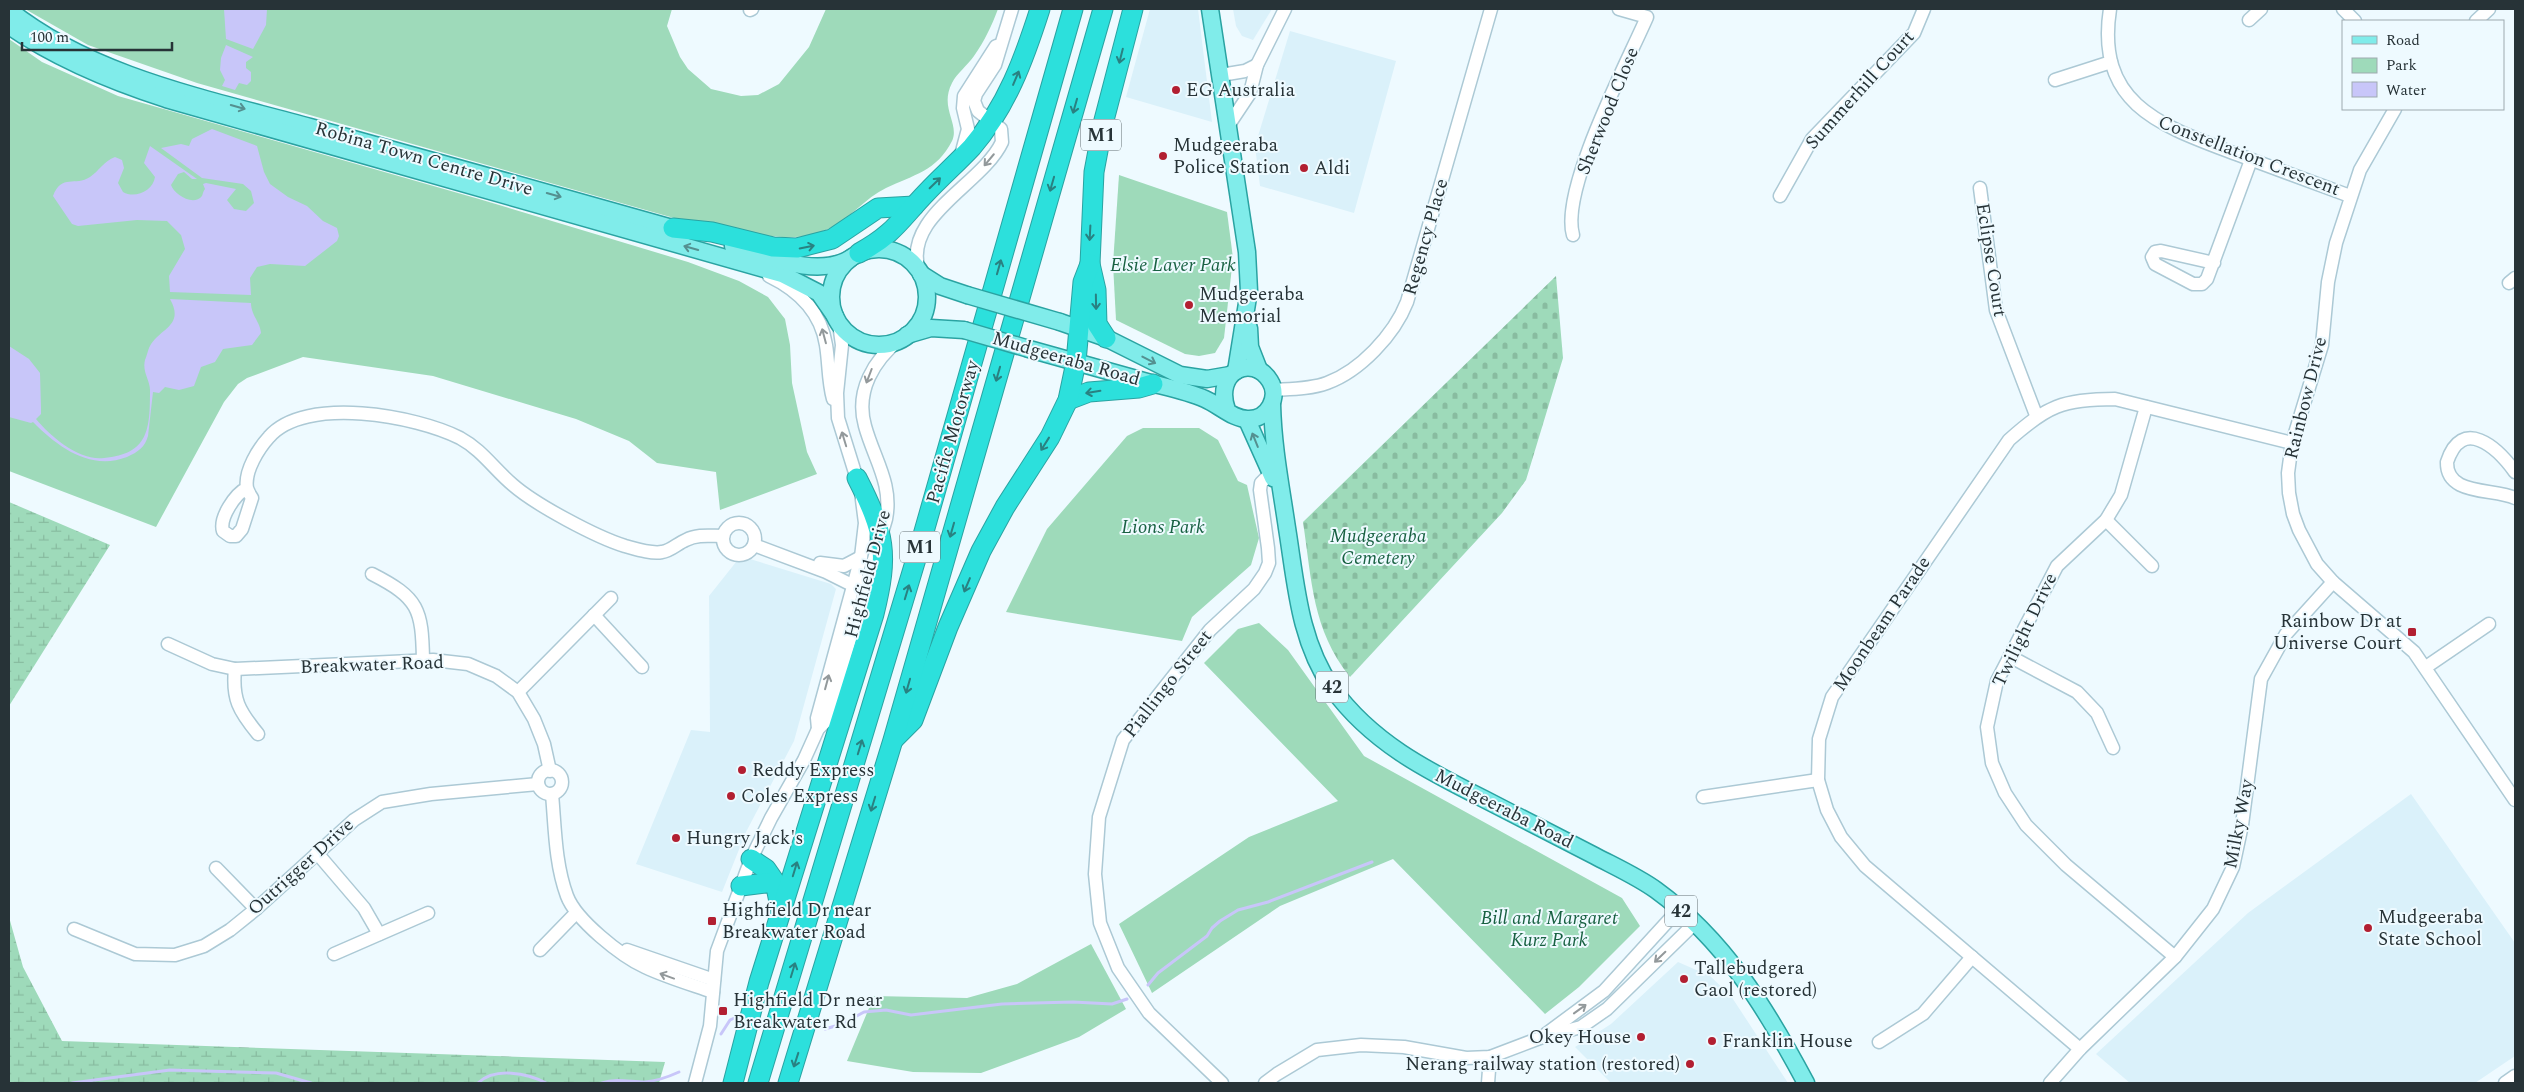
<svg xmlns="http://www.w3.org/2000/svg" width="2524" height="1092" viewBox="0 0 2524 1092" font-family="Spectral,serif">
<defs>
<pattern id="wetland-marsh" width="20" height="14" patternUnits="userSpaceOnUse" patternTransform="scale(1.25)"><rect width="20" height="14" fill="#9edaba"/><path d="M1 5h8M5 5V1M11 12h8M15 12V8" fill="none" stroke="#88bca0"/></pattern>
<pattern id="cemetery-stones" width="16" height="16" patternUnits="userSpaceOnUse" patternTransform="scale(1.25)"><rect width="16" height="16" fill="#9edaba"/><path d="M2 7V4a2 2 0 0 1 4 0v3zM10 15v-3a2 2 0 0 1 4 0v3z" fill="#88bca0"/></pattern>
</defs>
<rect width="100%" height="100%" fill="#eefaff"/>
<g fill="#daf1fa">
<polygon points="1150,9 1198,9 1212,122 1126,97"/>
<polygon points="1233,9 1272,9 1253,40 1242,36 1236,26"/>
<polygon points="1290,31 1396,61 1354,213 1260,186 1255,146"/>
<polygon points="750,559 831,584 836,589 794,741 746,832 722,892 636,864 691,730 710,732 709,596 736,562"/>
<polygon points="2411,794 2515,943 2515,1056 2475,1083 2130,1083 2096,1054 2248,913"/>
<polygon points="1678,962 1710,976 1731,996 1788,1083 1611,1083 1575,1047 1611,1024"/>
</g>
<g fill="#9edaba">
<path d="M 25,9 L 672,9 L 667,26 L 680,57 L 688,69 L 711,89 L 741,96 L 758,95 L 779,84 L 809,47 L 826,9 L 998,9 C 992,25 984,42 974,56 C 968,65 957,73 952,83 C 939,108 960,124 952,141 C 937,171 913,175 886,188 C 865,198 851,218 830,228 C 792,247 754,232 715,224 C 702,221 688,220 674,218 L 197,83 L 88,45 Z"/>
<polygon points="9,39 42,62 118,96 479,199 688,262 739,281 768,297 785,319 790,345 792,383 807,452 817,474 720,510 716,472 657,463 629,441 576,419 433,376 303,357 247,378 238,384 224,402 156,527 9,471"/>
<polygon points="1119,175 1227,212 1233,258 1224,338 1215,353 1199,356 1185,354 1116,320 1113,264"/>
<polygon points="1143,428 1199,428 1218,440 1238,481 1247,485 1259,538 1251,565 1192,617 1182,641 1006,612 1047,529 1127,436"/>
<polygon points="1259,623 1288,650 1364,756 1622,898 1640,926 1579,987 1545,1014 1393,859 1280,906 1152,993 1119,924 1249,837 1338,801 1204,663 1238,629"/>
<polygon points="1091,944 1126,1009 1079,1037 981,1073 913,1072 847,1061 874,996 967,998 1017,984"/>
</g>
<g fill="url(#wetland-marsh)">
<polygon points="9,502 110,545 9,706"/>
<polygon points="9,917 23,967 62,1041 665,1062 659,1083 9,1083"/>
</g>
<path fill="url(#cemetery-stones)" d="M 1556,276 L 1563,358 L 1526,480 L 1502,513 L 1350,677 C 1312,629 1312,581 1303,522 Z"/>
<g fill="#c8c6f9">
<polygon points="224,9 267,9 266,25 253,49 226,39"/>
<polygon points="226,45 253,57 246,62 246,68 251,72 251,81 247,85 239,83 235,90 222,86 225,80 220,70 221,58"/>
<path d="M 212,129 L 257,146 L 264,172 L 270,184 L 288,197 L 307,206 L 323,221 L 337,228 L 339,236 L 337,241 L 305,266 L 270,264 L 257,267 L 250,278 L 251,295 L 170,292 L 169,276 L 185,249 L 181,235 L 167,221 L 137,220 L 78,226 L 72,224 L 53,196 C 62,173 75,187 90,177 C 99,171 104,161 115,157 L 122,160 L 124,168 L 118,183 L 123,192 C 135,199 153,191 155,177 L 144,163 L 150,146 L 197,179 L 192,179 L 184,172 L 178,174 L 171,185 C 174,194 193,207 202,196 C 203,194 203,191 205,189 L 203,184 L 206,183 L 236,189 L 227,200 L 234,209 L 246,211 L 254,203 L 251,191 L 243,184 L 202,178 L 161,148 L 181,144 L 189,146 L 192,139 Z"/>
<path d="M 170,299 L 251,303 C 251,315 260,322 261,333 L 252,345 L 223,349 L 215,362 L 201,367 L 194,386 L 179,390 L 165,387 L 159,393 L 153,392 L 148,436 C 145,447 138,452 127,457 C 90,471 58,447 33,422 L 31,423 L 9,417 L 9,346 L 29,359 L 40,373 L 41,408 L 41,414 L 36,419 C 51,437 79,461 104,458 C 149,454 150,429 150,390 C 150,380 142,372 145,360 C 147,356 148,349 150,346 C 160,328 185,326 170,299 Z"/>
</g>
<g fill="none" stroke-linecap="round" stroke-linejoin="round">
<g stroke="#c8c6f9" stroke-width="3">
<polyline points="1148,985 1158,973 1207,936 1212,928 1220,921 1238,910 1268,902 1372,862"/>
<polyline points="825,1029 842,1024 864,1012 886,1010 911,1015 1002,1004 1073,1002 1112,1004 1127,999"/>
<polyline points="721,1034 730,1020 739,1016"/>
<polyline points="72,1083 170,1070 276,1073 311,1083"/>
<path d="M 478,1083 C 495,1067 527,1073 546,1083"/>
<path d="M 602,1083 C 617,1078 630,1082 645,1082 C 658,1081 668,1077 679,1072"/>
</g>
<g stroke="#acc9d5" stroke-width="15">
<g id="minor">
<path d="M 2110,9 C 2095,105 2162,126 2236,154 C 2274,168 2312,182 2350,196"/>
<polyline points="2343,9 2355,21"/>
<polyline points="750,10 752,9"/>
<polyline points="2249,20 2261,9"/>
<polyline points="2476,21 2489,9"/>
<polyline points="1221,75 1245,71 1257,65"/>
<polyline points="2055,80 2111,62"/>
<polyline points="2395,109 2360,170 2336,243 2328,282 2322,345 2292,443 2288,473 2289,493 2293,514 2299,530 2317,564 2333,582 2414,652 2515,800"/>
<polyline points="1228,126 1250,93 1257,65 1285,9"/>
<polyline points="961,155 968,129 963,108 964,96 996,46"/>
<polyline points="1980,188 1996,310 2036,415"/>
<polyline points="1780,196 1812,139 1914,33 1924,9"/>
<path d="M 1573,235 C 1560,190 1627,63 1647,17 L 1619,9"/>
<polyline points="2214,263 2161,251 2155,252 2152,257 2155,264 2193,284 2202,284 2207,279 2251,160"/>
<path d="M 919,271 C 902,216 982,185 1002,142 L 1001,129 L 978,111 L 974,101 L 976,94 L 995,65 L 1012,9"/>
<path d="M 769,276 C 798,290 821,312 826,345 C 829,363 828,381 833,399"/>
<polyline points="2509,283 2515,278"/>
<path d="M 1274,390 C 1291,389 1311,389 1327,383 C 1360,371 1394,335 1407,302 L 1491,9"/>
<polyline points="2146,407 2121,495 2106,520 2057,566 1997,681 1987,727 1992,763 2005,793 2026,825 2066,865 2175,957"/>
<path d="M 2515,472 C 2497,447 2462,416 2447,462 C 2446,496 2493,488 2515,498"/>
<path d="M 247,488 C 235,494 219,518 223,531 L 230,536 L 236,536 L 242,529 L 252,498 C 250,495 248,491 247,488 C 244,471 259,448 269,437 C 305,395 417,416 460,438 C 482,450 494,469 513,485 C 536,505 596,537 625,546 C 636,549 651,554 662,552 C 671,551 678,543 686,540 C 697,534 710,536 723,536"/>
<polyline points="2106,520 2152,566"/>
<circle cx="739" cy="539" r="16"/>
<polyline points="754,545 826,572 848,583 854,584 860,581"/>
<polyline points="820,563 844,566 861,557"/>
<path d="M 372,574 C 419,598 422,609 423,660"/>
<polyline points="594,615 642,667"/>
<polyline points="168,644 212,664 235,669 433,660 468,664 496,676 518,692 534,719 544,744 550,771"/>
<polyline points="2011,657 2077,692 2097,713 2113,748"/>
<polyline points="2426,667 2489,624"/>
<path d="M 235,669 C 232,699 239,711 258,734"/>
<polyline points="518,692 611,598"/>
<polyline points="818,729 817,718 861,557 865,523 861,492 838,418 837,393 842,345 839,324"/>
<circle cx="550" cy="782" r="12"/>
<path d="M 552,794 C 555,827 555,864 567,896 C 576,920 621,956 645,967 C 666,977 690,984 713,992"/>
<polyline points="1703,797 1818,780"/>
<polyline points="317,853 364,908 379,934"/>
<polyline points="216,868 256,909"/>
<polyline points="74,929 135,954 175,955 204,946 230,930 256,909 354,820 382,802 431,794 538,784"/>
<polyline points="540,950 576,913"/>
<polyline points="627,950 714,980"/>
<polyline points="334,954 428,913"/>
<polyline points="1546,1034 1604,991 1679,909"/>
<polyline points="1879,1042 1923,1014 1972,957"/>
<path d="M 2080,1049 L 1865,866 L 1841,837 L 1827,810 L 1818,780 L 1819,739 L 1832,697 L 2009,440 C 2047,406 2063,399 2115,399 L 2292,443"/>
<path d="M 695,1083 L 710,1026 L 717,951 L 751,859 L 771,818 L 804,760 L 818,729 L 826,721 L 886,519 C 893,484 874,459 865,426 C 855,391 874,360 900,339"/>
<polyline points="1222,1083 1149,1013 1118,968 1100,923 1095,874 1099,817 1123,740 1210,630 1254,589 1265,573 1269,563 1268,548 1260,490 1261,483 1271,473"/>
<polyline points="1265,1083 1277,1074 1317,1050 1361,1045 1404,1047 1466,1058 1490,1057 1540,1038 1581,1027 1607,1009 1695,923"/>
<polyline points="1488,1083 1490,1057"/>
<polyline points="2050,1083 2080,1049 2175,957 2213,909 2233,867 2242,825 2261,679 2286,634 2333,582"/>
<polyline points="2505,1083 2515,1076"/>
</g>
</g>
<g stroke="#2aa3a2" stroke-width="19">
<g id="major">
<polyline points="1210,9 1247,252 1249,291 1236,371"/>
<path d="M 9,10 C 93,77 209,99 310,127 C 435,162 561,196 686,232"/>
<path d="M 9,26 C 57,59 110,81 166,99 L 782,274 L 819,293 L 835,316"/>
<path d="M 733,246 C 768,256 817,279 851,258"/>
<circle cx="879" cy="297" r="48"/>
<polyline points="921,274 940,286 967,295"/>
<polyline points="1060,322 1106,338 1180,375 1207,379 1230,375"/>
<polyline points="1249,328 1250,347 1259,370"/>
<polyline points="907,335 931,328 964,330"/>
<path d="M 1029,349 C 1068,360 1107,371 1147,382 C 1166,387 1187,391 1205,399 C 1219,405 1234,420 1249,419 C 1268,419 1280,397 1270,381 C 1253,353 1213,371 1227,410"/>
<path d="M 1272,404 C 1273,447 1281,487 1287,528 C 1296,584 1299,640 1332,688 C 1371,742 1426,770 1484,799 C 1521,818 1558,837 1595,856 C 1616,867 1638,877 1656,890 C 1725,940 1767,1010 1806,1083"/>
<polyline points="1247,420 1273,478"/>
</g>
</g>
<g stroke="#2aa3a2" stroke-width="21">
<g id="highway">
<polyline points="673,228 712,232 773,247 797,248 832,239 878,208 914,206"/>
<path d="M 859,253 C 894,234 900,220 926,193 C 941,177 957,163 972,147 C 1007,106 1024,59 1040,9"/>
<polyline points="1106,338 1097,324 1096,290 1090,264 1094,172 1103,124 1133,9"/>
<polyline points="1068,400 1089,392 1139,388 1153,384"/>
<polyline points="894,739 913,720 948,627 981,551 1005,507 1050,437 1068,400 1076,362 1083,282 1090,264"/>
<polyline points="751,859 766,869 775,882"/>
<polyline points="741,886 775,882 781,912"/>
<path d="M 733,1083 L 759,982 L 874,614 C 889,554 885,533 857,478"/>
<polyline points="758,1083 919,549 1073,9"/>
<polyline points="788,1083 893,740 1103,9"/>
</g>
</g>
<use href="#minor" stroke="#fff" stroke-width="12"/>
<use href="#major" stroke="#80ecea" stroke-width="16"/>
<use href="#highway" stroke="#2ce0dc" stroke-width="19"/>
<g stroke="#2aa3a2" stroke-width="19" stroke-linecap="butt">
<g id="major-bridge">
<polyline points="967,295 1060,322"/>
<polyline points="964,330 1029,349"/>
</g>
</g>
<use href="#major-bridge" stroke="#80ecea" stroke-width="16"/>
</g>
<defs><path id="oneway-shaft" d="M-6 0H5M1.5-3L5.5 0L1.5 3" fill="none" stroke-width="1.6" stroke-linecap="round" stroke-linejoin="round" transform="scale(1.25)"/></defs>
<g stroke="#298181">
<use href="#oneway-shaft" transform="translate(1121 56) rotate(104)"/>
<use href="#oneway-shaft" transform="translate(1016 78) rotate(-67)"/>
<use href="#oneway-shaft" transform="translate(1075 106) rotate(106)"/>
<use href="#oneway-shaft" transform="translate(935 183) rotate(-44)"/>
<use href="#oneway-shaft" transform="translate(1052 184) rotate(106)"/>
<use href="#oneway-shaft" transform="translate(1090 233) rotate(93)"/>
<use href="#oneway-shaft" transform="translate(807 247) rotate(-11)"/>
<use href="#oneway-shaft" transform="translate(999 267) rotate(-74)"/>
<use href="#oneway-shaft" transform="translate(1096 302) rotate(89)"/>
<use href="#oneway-shaft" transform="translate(998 374) rotate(106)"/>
<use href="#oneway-shaft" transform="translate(1093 392) rotate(171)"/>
<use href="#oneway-shaft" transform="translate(1045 444) rotate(122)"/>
<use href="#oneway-shaft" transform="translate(952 530) rotate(106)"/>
<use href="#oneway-shaft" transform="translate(967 585) rotate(113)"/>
<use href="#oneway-shaft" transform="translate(907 592) rotate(-73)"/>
<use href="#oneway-shaft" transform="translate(908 686) rotate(106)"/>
<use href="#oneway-shaft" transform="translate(860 747) rotate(-73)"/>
<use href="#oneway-shaft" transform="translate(873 804) rotate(107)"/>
<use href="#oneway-shaft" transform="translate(795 869) rotate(-73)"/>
<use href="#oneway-shaft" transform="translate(793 970) rotate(-73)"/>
<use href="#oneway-shaft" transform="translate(796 1060) rotate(108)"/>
</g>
<g stroke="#549090">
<use href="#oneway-shaft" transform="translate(238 107) rotate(16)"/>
<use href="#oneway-shaft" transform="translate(554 195) rotate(16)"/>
<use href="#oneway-shaft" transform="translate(691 248) rotate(-164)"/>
<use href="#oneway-shaft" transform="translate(1149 360) rotate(27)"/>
<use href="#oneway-shaft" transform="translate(1255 440) rotate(-112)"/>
</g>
<g stroke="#93999b">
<use href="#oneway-shaft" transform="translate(989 160) rotate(130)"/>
<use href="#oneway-shaft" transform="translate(824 336) rotate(-105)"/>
<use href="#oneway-shaft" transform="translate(869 376) rotate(111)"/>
<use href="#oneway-shaft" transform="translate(844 439) rotate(-107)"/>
<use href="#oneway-shaft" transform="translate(827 682) rotate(-75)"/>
<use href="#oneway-shaft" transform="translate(1660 957) rotate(136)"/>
<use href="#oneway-shaft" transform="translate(667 976) rotate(-160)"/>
<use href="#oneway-shaft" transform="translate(1580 1009) rotate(-36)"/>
</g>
<g fill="#b21f31" stroke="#eefaff" stroke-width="2">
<circle cx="1176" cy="90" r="5"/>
<circle cx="1163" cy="156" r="5"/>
<circle cx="1304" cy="168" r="5"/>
<circle cx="1189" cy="305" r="5"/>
<rect x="2407" y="627" width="10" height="10" rx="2.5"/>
<circle cx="742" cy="770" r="5"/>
<circle cx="731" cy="796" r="5"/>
<circle cx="676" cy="838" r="5"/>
<rect x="707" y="916" width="10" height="10" rx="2.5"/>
<circle cx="2368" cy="928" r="5"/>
<circle cx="1684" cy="979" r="5"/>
<rect x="718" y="1006" width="10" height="10" rx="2.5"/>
<circle cx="1641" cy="1037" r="5"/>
<circle cx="1712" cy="1041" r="5"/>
<circle cx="1690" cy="1064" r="5"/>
</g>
<g text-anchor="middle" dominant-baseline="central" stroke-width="4" stroke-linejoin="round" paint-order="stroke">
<g fill="#eefaff" stroke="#636f73" stroke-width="1">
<rect x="1081" y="119.5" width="40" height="31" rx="4"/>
<rect x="900" y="531.5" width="40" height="31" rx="4"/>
<rect x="1316" y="671.5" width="32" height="31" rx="4"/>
<rect x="1665" y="895.5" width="32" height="31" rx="4"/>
</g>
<g font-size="18" font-weight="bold" fill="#273337">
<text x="1101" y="135">M1</text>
<text x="920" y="547">M1</text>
<text x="1332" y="687">42</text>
<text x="1681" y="911">42</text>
</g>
<g font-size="19" fill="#273337" stroke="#eefaff" text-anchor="start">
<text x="1186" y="90">EG Australia</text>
<text x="1173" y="145">Mudgeeraba<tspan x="1173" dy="22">Police Station</tspan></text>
<text x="1314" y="168">Aldi</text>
<text x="1199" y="294">Mudgeeraba<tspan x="1199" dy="22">Memorial</tspan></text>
<text x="2402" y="621" text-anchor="end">Rainbow Dr at<tspan x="2402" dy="22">Universe Court</tspan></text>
<text x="752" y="770">Reddy Express</text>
<text x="741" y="796">Coles Express</text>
<text x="686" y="838">Hungry Jack's</text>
<text x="722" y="910">Highfield Dr near<tspan x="722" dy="22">Breakwater Road</tspan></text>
<text x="2378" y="917">Mudgeeraba<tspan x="2378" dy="22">State School</tspan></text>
<text x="1694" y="968">Tallebudgera<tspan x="1694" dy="22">Gaol (restored)</tspan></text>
<text x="733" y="1000">Highfield Dr near<tspan x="733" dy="22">Breakwater Rd</tspan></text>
<text x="1631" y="1037" text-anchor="end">Okey House</text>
<text x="1722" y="1041">Franklin House</text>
<text x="1680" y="1064" text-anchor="end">Nerang railway station (restored)</text>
</g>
<g font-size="19" fill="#273337" stroke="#eefaff">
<text transform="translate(1860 90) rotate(-48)">Summerhill Court</text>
<text transform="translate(1608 111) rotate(-68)">Sherwood Close</text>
<text transform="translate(2249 156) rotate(21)">Constellation Crescent</text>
<text transform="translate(424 159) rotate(16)">Robina Town Centre Drive</text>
<text transform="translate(1426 237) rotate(-74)">Regency Place</text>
<text transform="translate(1991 260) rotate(81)">Eclipse Court</text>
<text transform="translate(1066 359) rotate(16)">Mudgeeraba Road</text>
<text transform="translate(2306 398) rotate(-76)">Rainbow Drive</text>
<text transform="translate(953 432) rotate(-74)">Pacific Motorway</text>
<text transform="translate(868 574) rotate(-75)">Highfield Drive</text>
<text transform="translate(1882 624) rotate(-56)">Moonbeam Parade</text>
<text transform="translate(2025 630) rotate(-64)">Twilight Drive</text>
<text transform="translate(372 665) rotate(-2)">Breakwater Road</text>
<text transform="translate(1168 684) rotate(-52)">Piallingo Street</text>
<text transform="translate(1504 809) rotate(27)">Mudgeeraba Road</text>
<text transform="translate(2239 824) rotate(-79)">Milky Way</text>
<text transform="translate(301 867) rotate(-42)">Outrigger Drive</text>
</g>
<g font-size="19" font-style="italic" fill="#186142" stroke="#eefaff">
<text x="1173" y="265">Elsie Laver Park</text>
<text x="1163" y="527">Lions Park</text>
<text x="1378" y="536">Mudgeeraba<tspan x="1378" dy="22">Cemetery</tspan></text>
<text x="1549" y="918">Bill and Margaret<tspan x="1549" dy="22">Kurz Park</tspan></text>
</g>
</g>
<rect width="2524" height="1092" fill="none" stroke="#273337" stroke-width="20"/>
<rect x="2342" y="20" width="162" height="90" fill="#eefaff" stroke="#9eaaaf"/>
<rect x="2352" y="36" width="25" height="8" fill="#80ecea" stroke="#9eaaaf"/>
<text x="2386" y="45" font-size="15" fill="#273337">Road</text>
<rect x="2352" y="58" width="25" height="15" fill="#9edaba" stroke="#9eaaaf"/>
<text x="2386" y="70" font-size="15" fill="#273337">Park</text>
<rect x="2352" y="82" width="25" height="15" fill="#c8c6f9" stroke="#9eaaaf"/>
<text x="2386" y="95" font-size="15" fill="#273337">Water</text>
<path d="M22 42v8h150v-8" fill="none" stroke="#273337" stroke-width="2.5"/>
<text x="30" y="42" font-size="15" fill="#273337" stroke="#eefaff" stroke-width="4" paint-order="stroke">100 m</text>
</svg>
